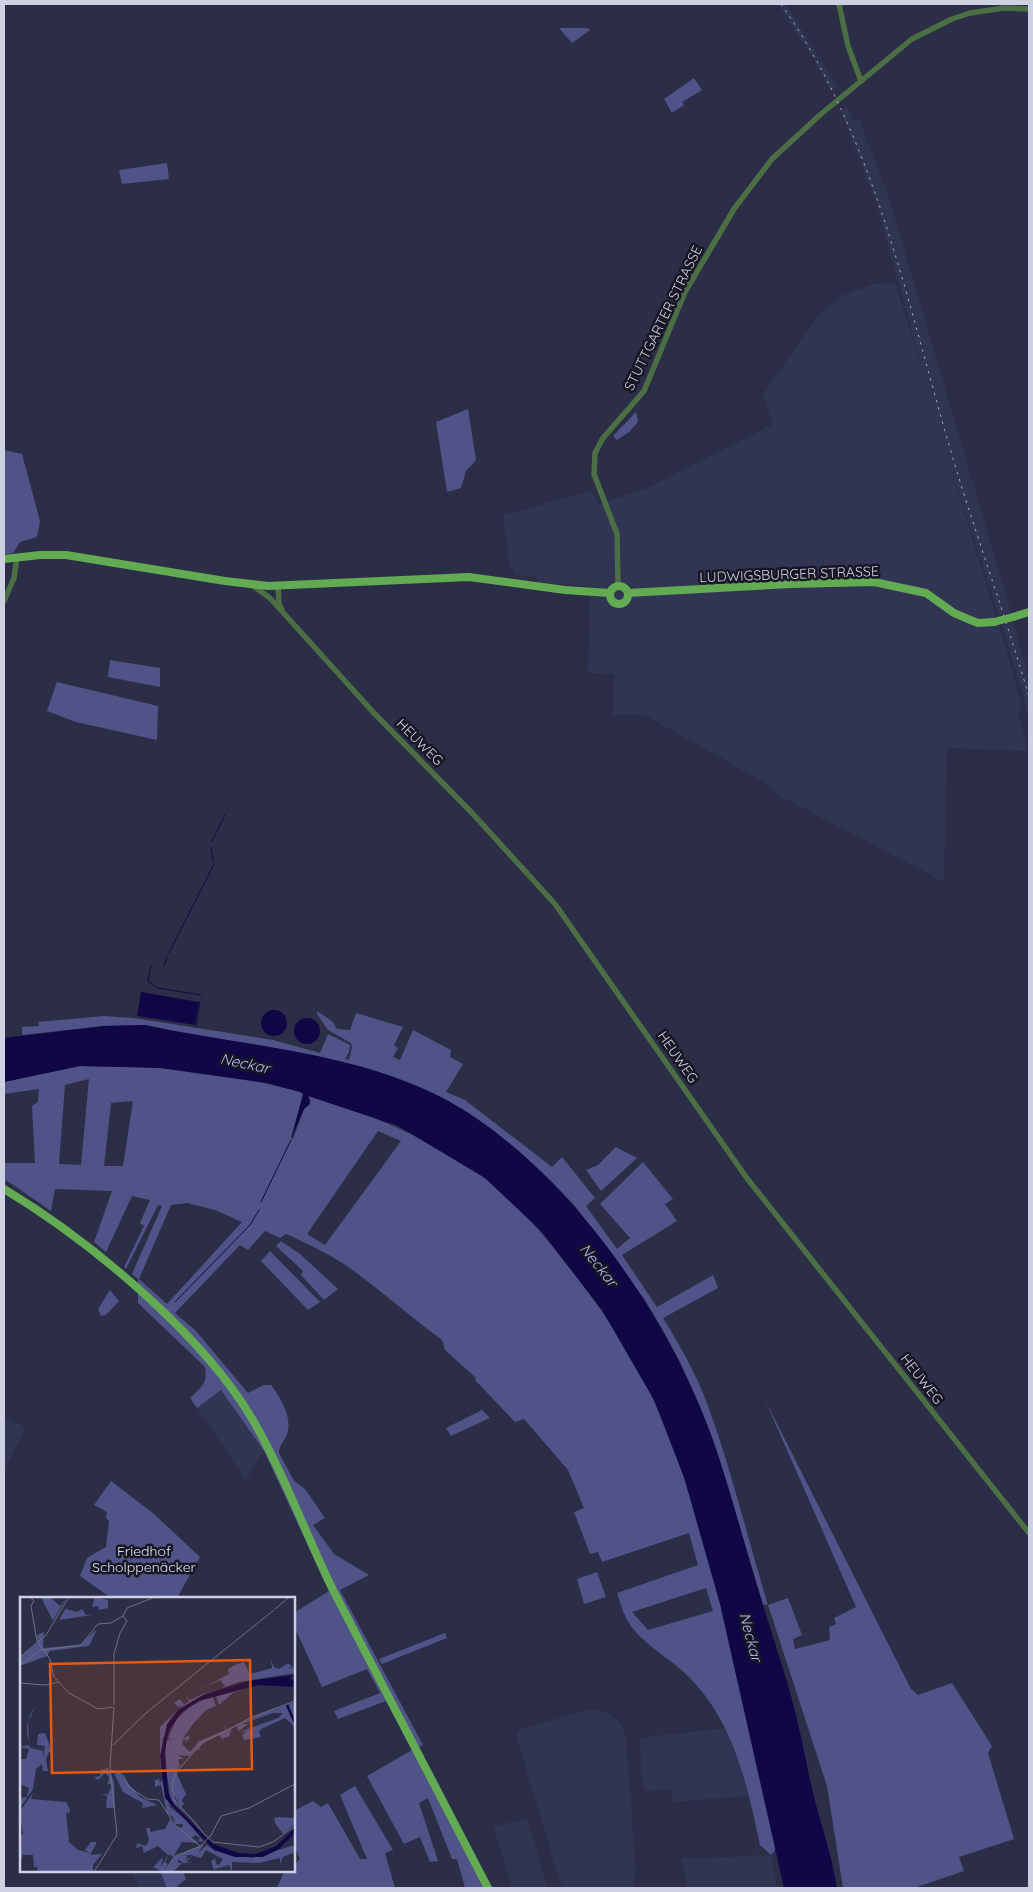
<svg xmlns="http://www.w3.org/2000/svg" width="1033" height="1892" viewBox="0 0 1033 1892" font-family="Quicksand,sans-serif">
<rect width="100%" height="100%" fill="#2b2e46"/>
<g fill="#323453">
<polygon points="778,4 786,4 837,87 831,91 814,60"/>
<polygon points="847,107 854,122 859,119 889,198 1011,612 999,616 945,449 1010,663 1021,704 1019,716 1027,748 1025,751 947,748 944,882 778,795 767,784 645,715 613,715 614,674 588,673 590,586 537,582 537,576 514,575 514,571 510,570 503,515 591,491 599,504 647,488 773,424 763,394 820,313 844,295 873,284 895,283 925,379 877,204 841,111"/>
<polygon points="1013,622 1029,678 1029,715 1002,625"/>
<polygon points="221,1390 264,1451 246,1480 197,1408"/>
<polygon points="4,1417 22,1425 25,1430 4,1471"/>
<polygon points="592,1709 609,1714 621,1724 626,1736 636,1874 632,1888 562,1888 516,1735 520,1729"/>
<polygon points="726,1728 738,1758 749,1796 672,1802 671,1789 646,1791 642,1782 640,1738"/>
<polygon points="527,1818 548,1888 512,1888 493,1827"/>
<polygon points="771,1855 777,1888 688,1888 681,1859"/>
<polygon points="131,1871 160,1871 167,1888 139,1888"/>
</g>
<g fill="#505388" fill-rule="evenodd">
<polygon points="559,28 588,28 590,30 572,43"/>
<polygon points="694,78 702,90 682,102 684,105 672,113 664,99"/>
<polygon points="167,163 169,179 122,184 119,170"/>
<polygon points="468,409 476,460 466,471 461,488 447,492 436,422"/>
<polygon points="636,412 638,422 629,432 617,440 613,436"/>
<polygon points="4,450 22,454 40,521 37,537 20,542 13,553 4,555"/>
<polygon points="110,660 160,668 160,687 108,677"/>
<polygon points="57,682 158,706 157,740 76,722 47,711"/>
<path d="M 317,1011 L 333,1022 L 337,1029 L 350,1030 L 356,1013 L 403,1027 L 394,1045 L 398,1048 L 393,1057 L 400,1060 L 413,1030 L 451,1050 L 450,1057 L 463,1064 L 446,1092 L 465,1100 L 552,1167 L 562,1157 L 595,1198 L 586,1206 L 617,1249 L 630,1238 L 600,1204 L 643,1162 L 673,1199 L 665,1204 L 677,1221 L 622,1255 L 657,1307 L 713,1275 L 718,1288 L 663,1318 C 678,1342 692,1367 703,1393 C 730,1462 746,1534 768,1605 L 788,1598 L 802,1635 L 793,1639 L 795,1649 L 830,1640 L 829,1627 L 836,1624 L 834,1618 L 856,1607 L 765,1400 L 911,1689 L 918,1695 L 952,1683 L 992,1746 L 988,1753 L 1014,1839 L 959,1857 L 964,1871 L 914,1888 L 843,1888 L 827,1786 L 768,1605 L 763,1604 L 715,1445 L 680,1362 L 664,1332 L 645,1300 L 575,1206 L 549,1179 L 493,1130 L 443,1098 L 348,1064 L 300,1053 L 204,1038 L 145,1025 L 104,1026 L 22,1035 L 22,1027 L 39,1026 L 38,1022 L 104,1016 L 134,1018 L 273,1040 L 320,1053 L 328,1034 L 350,1045 L 349,1052 L 345,1059 L 349,1060 L 352,1047 L 351,1043 L 328,1030 L 317,1014 Z"/>
<path d="M 80,1066 C 107,1067 134,1066 160,1068 C 207,1071 255,1080 300,1092 L 304,1094 L 291,1137 L 293,1139 L 304,1109 L 311,1101 L 308,1095 C 373,1116 427,1136 483,1177 C 517,1201 545,1237 571,1270 C 602,1310 634,1354 654,1401 C 716,1543 742,1699 776,1849 L 771,1855 L 760,1845 C 747,1784 734,1722 688,1676 C 669,1657 639,1643 626,1618 C 622,1610 620,1601 617,1593 L 698,1565 L 689,1533 L 602,1562 L 598,1552 L 590,1554 L 574,1512 L 584,1508 L 568,1470 L 524,1419 L 515,1422 L 475,1380 L 476,1378 L 445,1350 L 442,1340 C 412,1318 384,1293 354,1271 C 333,1256 309,1244 286,1234 L 280,1238 L 265,1231 L 248,1250 L 240,1245 L 175,1313 L 196,1331 L 248,1393 L 264,1385 L 271,1385 C 280,1397 291,1415 288,1430 C 287,1439 279,1444 279,1453 L 294,1481 L 305,1489 L 325,1518 L 313,1525 L 334,1554 L 369,1575 L 340,1590 L 423,1745 L 415,1749 L 486,1888 L 465,1888 L 457,1859 L 452,1859 L 428,1798 L 419,1803 L 438,1861 L 430,1862 L 420,1837 L 404,1844 L 367,1776 L 412,1750 L 386,1701 L 338,1719 L 334,1711 L 380,1693 L 367,1669 L 322,1687 L 294,1626 L 294,1613 L 329,1591 L 264,1451 L 221,1390 L 197,1408 L 190,1398 C 201,1388 208,1383 205,1367 L 138,1303 L 138,1279 L 132,1274 L 162,1206 L 158,1205 L 126,1269 L 124,1267 L 144,1226 L 140,1223 L 150,1200 L 132,1196 L 106,1252 L 94,1242 L 112,1191 L 55,1189 L 51,1211 L 6,1180 L 5,1187 L 4,1186 L 4,1153 L 4,1163 L 35,1163 L 32,1106 L 38,1102 L 39,1089 L 4,1094 L 4,1082 ZM 89,1079 L 81,1165 L 59,1164 L 65,1085 ZM 133,1101 L 123,1166 L 104,1166 L 111,1103 ZM 378,1131 L 401,1141 L 325,1245 L 307,1234 ZM 187,1203 L 215,1210 L 242,1222 L 167,1304 L 139,1279 L 171,1205 ZM 706,1588 L 713,1611 L 648,1630 L 632,1612 Z"/>
<polygon points="616,1147 637,1158 601,1191 586,1170 598,1165"/>
<polygon points="281,1241 300,1254 338,1289 324,1300 301,1275 303,1271 276,1246"/>
<polygon points="270,1251 320,1302 308,1310 261,1261"/>
<polygon points="110,1290 119,1301 106,1315 101,1316 98,1309"/>
<polygon points="482,1410 490,1418 451,1436 446,1428"/>
<polygon points="111,1481 154,1514 200,1557 177,1598 111,1598 80,1576 87,1558 106,1547 109,1521 106,1518 107,1512 94,1505"/>
<polygon points="597,1572 606,1597 584,1604 577,1579"/>
<polygon points="445,1633 447,1638 382,1664 379,1659"/>
<polygon points="355,1786 393,1850 385,1853 395,1888 277,1888 283,1874 286,1871 294,1871 294,1865 300,1859 294,1845 294,1811 313,1801 321,1807 328,1803 360,1859 367,1859 340,1795"/>
<polygon points="160,1871 183,1871 186,1879 175,1888 167,1888"/>
</g>
<g fill="#120746">
<polygon points="141,992 199,1002 195,1025 137,1016"/>
<circle cx="274" cy="1023" r="13"/>
<circle cx="307" cy="1031" r="13"/>
<path d="M 145,1025 C 243,1046 351,1051 441,1097 C 563,1161 672,1318 715,1446 C 733,1498 746,1552 763,1605 C 775,1645 790,1686 799,1728 C 804,1749 808,1772 813,1793 C 821,1825 832,1856 837,1888 L 784,1888 L 720,1604 L 684,1477 L 654,1400 L 602,1310 L 542,1232 L 485,1178 L 398,1126 L 308,1096 L 310,1104 L 304,1109 L 291,1139 L 303,1094 L 300,1092 L 267,1083 L 160,1068 L 80,1066 L 4,1082 L 4,1038 L 104,1026 Z"/>
</g>
<g fill="none" stroke-linecap="round" stroke-linejoin="round">
<g stroke="#120746" stroke-width="1">
<polyline points="212,841 225,815"/>
<polyline points="211,848 213,860"/>
<polyline points="169,953 214,864"/>
<polyline points="151,966 148,981 158,988 201,995"/>
<polyline points="164,966 167,957"/>
<polyline points="196,1027 200,1002"/>
<polyline points="261,1202 291,1140"/>
<polyline points="175,1302 250,1225 259,1210"/>
</g>
<g stroke="#4c6e45" stroke-width="5.5">
<polyline points="839,4 848,46 861,81"/>
<polyline points="278,585 279,604 282,610"/>
<polyline points="618,585 617,534 594,474 595,453 603,438 644,391 685,292 734,209 772,159 821,114 912,39 952,19 970,13 1004,8 1029,9"/>
<polyline points="253,586 270,598 373,712 473,814 555,904 746,1177 1029,1533"/>
<polyline points="4,601 14,578 17,557"/>
</g>
<g stroke="#62ab53" stroke-width="8">
<polyline points="4,559 40,555 66,555 225,581 268,586 469,577 565,590 609,593"/>
<circle cx="619" cy="595" r="9"/>
<polyline points="628,593 791,584 874,582 926,593 954,613 968,619 978,623 994,622"/>
<polyline points="1013,617 1029,612"/>
<path d="M 4,1189 C 89,1240 204,1335 254,1422 C 285,1476 306,1535 333,1590 L 488,1888"/>
</g>
<path stroke="#a5a8ba" stroke-width="1" stroke-dasharray="2.5 5" stroke-linecap="butt" d="M 781,4 C 872,133 904,289 947,438 C 972,525 1004,610 1029,697"/>
<polyline stroke="#62ab53" stroke-width="8" points="994,622 1013,617"/>
</g>
<g text-anchor="middle" dominant-baseline="central" stroke-width="5" stroke-linejoin="round" paint-order="stroke">
<g font-size="14" fill="#ced1e1" stroke="#161722">
<text transform="translate(663 318) rotate(-64)">STUTTGARTER STRASSE</text>
<text transform="translate(789 574) rotate(-2)">LUDWIGSBURGER STRASSE</text>
<text transform="translate(420 742) rotate(45)">HEUWEG</text>
<text transform="translate(678 1057) rotate(55)">HEUWEG</text>
<text transform="translate(922 1379) rotate(52)">HEUWEG</text>
</g>
<g font-size="14" fill="#dee1f5" stroke="#161722">
<text x="144" y="1551">Friedhof<tspan x="144" dy="16">Scholppenäcker</tspan></text>
</g>
<g font-size="15" font-style="italic" fill="#b4baf4" stroke="#161722">
<text transform="translate(245 1063) rotate(12)">Neckar</text>
<text transform="translate(599 1265) rotate(51)">Neckar</text>
<text transform="translate(751 1637) rotate(75)">Neckar</text>
</g>
</g>
<g transform="translate(20 1597)">
<rect width="275" height="275" fill="#2b2e46"/>
<path d="M 21,0 L 30,0 L 40,9 L 47,0 L 33,24 ZM 75,0 L 88,3 L 88,11 L 79,13 L 78,9 L 72,10 ZM 47,9 L 46,12 L 57,15 L 62,12 L 66,18 L 72,18 L 39,23 ZM 77,32 L 69,49 L 30,54 L 27,59 L 0,69 L 0,60 L 18,46 L 17,38 L 24,35 L 23,51 L 60,48 ZM 251,63 L 254,70 L 259,72 L 268,66 L 272,69 L 268,72 L 273,70 L 275,76 L 219,85 L 183,98 L 158,113 L 151,122 L 143,142 L 140,172 L 140,130 L 163,108 L 158,110 L 154,106 L 160,102 L 164,108 L 169,104 L 165,98 L 170,103 L 180,98 L 200,92 L 205,89 L 200,83 L 179,93 L 209,77 L 208,72 L 215,68 L 224,65 L 230,77 L 252,71 ZM 227,91 L 213,96 L 199,108 L 196,99 L 193,100 L 196,109 L 186,113 L 173,127 L 162,143 L 168,138 L 170,141 L 165,146 L 166,142 L 162,144 L 163,148 L 170,155 L 179,144 L 206,133 L 204,126 L 207,133 L 241,117 L 275,105 L 275,130 L 265,121 L 241,132 L 239,135 L 241,140 L 224,143 L 222,138 L 227,134 L 220,135 L 258,121 L 263,116 L 253,116 L 222,127 L 228,127 L 219,134 L 216,129 L 211,132 L 213,137 L 210,133 L 210,139 L 202,142 L 199,138 L 185,145 L 179,150 L 180,153 L 176,152 L 169,159 L 158,158 L 164,162 L 158,162 L 160,168 L 156,175 L 166,197 L 162,203 L 164,207 L 161,210 L 152,195 L 153,200 L 158,208 L 176,225 L 187,242 L 174,224 L 151,204 L 145,165 L 146,146 L 156,123 L 169,110 L 187,101 ZM 16,108 L 8,125 L 9,145 L 11,151 L 23,154 L 23,161 L 25,149 L 17,148 L 18,137 L 25,136 L 32,155 L 29,155 L 26,162 L 28,174 L 23,174 L 22,167 L 16,172 L 13,192 L 0,211 L 0,201 L 7,200 L 9,191 L 0,187 L 0,162 L 6,162 L 9,152 L 0,150 L 8,148 L 11,151 L 7,137 L 7,128 L 10,118 ZM 88,171 L 94,185 L 95,211 L 86,211 L 87,199 L 81,197 L 93,198 L 88,197 L 92,188 L 83,185 L 88,186 L 89,180 L 85,176 L 78,183 L 74,180 L 80,179 L 80,173 ZM 93,174 L 101,178 L 120,200 L 137,208 L 122,211 L 123,206 L 103,195 ZM 139,182 L 140,186 L 142,183 L 150,210 L 166,223 L 184,245 L 178,244 L 180,241 L 175,238 L 172,241 L 179,246 L 162,245 L 153,260 L 149,257 L 145,265 L 148,267 L 143,275 L 133,270 L 143,260 L 141,270 L 148,258 L 138,249 L 124,256 L 122,249 L 116,251 L 117,246 L 126,249 L 129,243 L 126,231 L 130,231 L 130,235 L 145,232 L 150,222 L 155,229 L 162,231 L 163,227 L 155,227 L 153,220 L 147,216 L 141,188 L 135,190 L 135,183 ZM 13,196 L 11,202 L 46,205 L 50,213 L 49,217 L 46,215 L 49,245 L 58,253 L 70,256 L 65,253 L 71,245 L 77,245 L 70,258 L 82,257 L 73,268 L 73,275 L 18,274 L 16,268 L 16,270 L 14,270 L 13,258 L 3,258 L 0,265 L 0,238 L 3,238 L 0,214 ZM 259,220 L 275,221 L 275,227 L 263,237 L 255,226 L 254,221 ZM 184,247 L 178,256 L 187,248 L 194,253 L 232,261 L 271,249 L 275,249 L 275,255 L 263,260 L 260,267 L 260,261 L 239,266 L 212,265 L 212,275 L 209,268 L 195,272 L 195,275 L 191,265 L 195,261 L 196,267 L 193,266 L 199,268 L 203,262 L 186,253 L 181,261 L 171,258 L 160,259 L 167,259 L 166,263 L 173,259 L 166,265 L 172,266 L 163,266 L 158,262 L 158,266 L 162,266 L 153,275 L 145,275 L 154,260 Z" fill="#505388"/>
<path d="M 275,78 L 269,82 L 275,83 L 275,90 L 239,88 L 179,104 L 161,116 L 150,132 L 147,141 L 152,143 L 147,142 L 145,154 L 148,196 L 155,209 L 193,247 L 218,256 L 236,257 L 256,249 L 275,231 L 275,236 L 259,252 L 243,260 L 215,260 L 194,253 L 145,201 L 140,159 L 147,127 L 158,113 L 183,98 L 228,84 Z" fill="#120746"/>
<path fill="none" stroke="#120746" stroke-width="2.5" d="M 267,108 L 275,126"/>
<path fill="none" stroke="#6c6f84" stroke-width="1" d="M 10,0 L 14,4 L 11,9 L 17,44 L 30,62 L 34,80 L 49,96 L 78,112 L 93,110M 255,12 L 269,0M 103,19 L 107,11 L 135,0M 0,60 L 26,38 L 49,0M 0,68 L 21,53 L 61,48 L 78,27 L 91,26 L 103,19M 0,86 L 25,88 L 39,85M 94,108 L 94,57 L 100,36 L 107,24 L 103,19M 93,148 L 126,116 L 254,13M 91,173 L 103,178 L 109,190 L 127,202 L 139,203 L 155,228 L 180,249M 185,238 L 193,245 L 239,250 L 253,245 L 275,229M 187,240 L 154,202 L 152,186 L 158,173 L 182,146 L 232,120 L 275,104M 190,240 L 201,219 L 229,211 L 275,187M 74,275 L 97,238 L 90,169 L 94,110M 144,275 L 155,259 L 181,249 L 190,239"/>
<path fill="#e8590c" fill-opacity="0.15" stroke="#e8590c" stroke-width="2.5" d="M 230,63 L 232,172 L 32,176 L 30,67 Z"/>
<rect width="275" height="275" fill="none" stroke="#ced1e1" stroke-width="2.5"/>
</g>
<rect width="1033" height="1892" fill="none" stroke="#ced1e1" stroke-width="10"/>
</svg>
